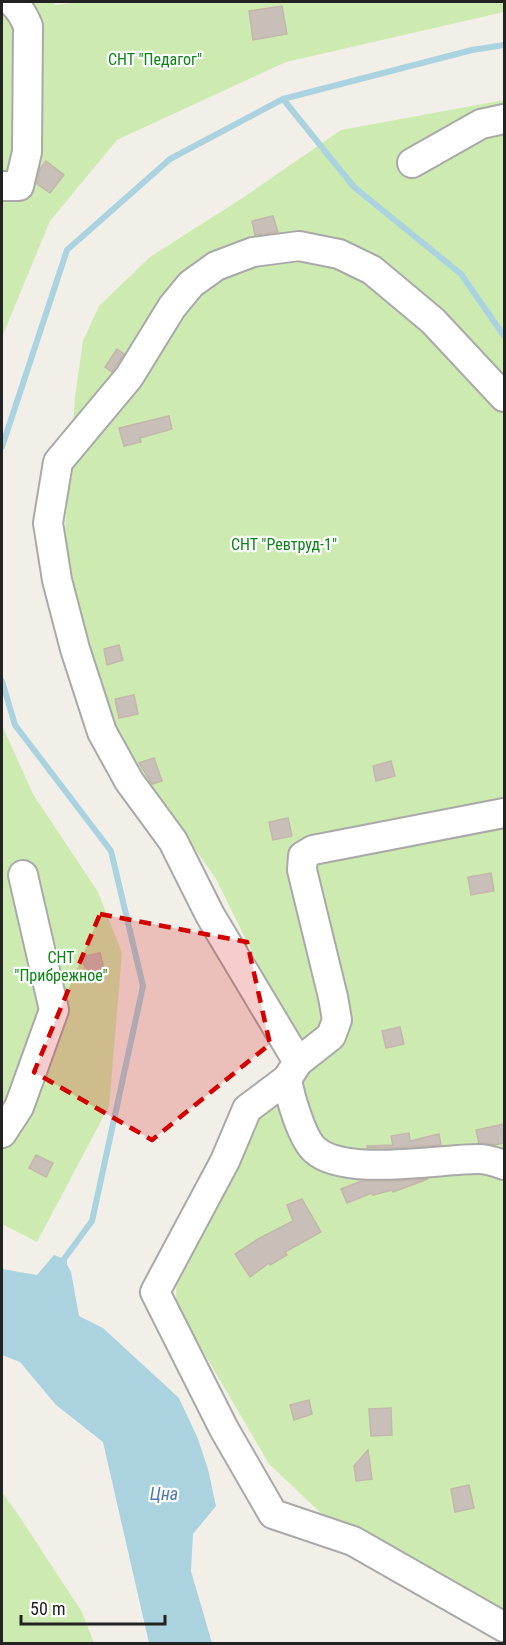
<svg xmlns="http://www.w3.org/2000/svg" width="506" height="1645" viewBox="0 0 506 1645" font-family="'Roboto Condensed',sans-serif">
<rect width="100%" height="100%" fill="#f2efe9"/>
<g fill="#cdebb0">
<polygon points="2,2 54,2 55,5 81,2 504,2 504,12 286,62 117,140 50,221 2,337"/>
<polygon points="504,100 504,1623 342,1533 269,1464 176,1305 177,1270 185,1232 301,1051 216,879 109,725 63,557 75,397 83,341 99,306 150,257 244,197 341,130"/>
<polygon points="2,725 33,794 98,892 122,953 109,1106 37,1242 2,1224"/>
<polygon points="2,1492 19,1516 82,1612 94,1643 2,1643"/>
</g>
<polygon fill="#aad3df" points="54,1255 64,1259 71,1272 79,1316 103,1328 179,1398 198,1439 208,1469 216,1506 193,1534 191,1571 212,1643 149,1643 103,1442 56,1405 20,1362 2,1355 2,1269 37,1275"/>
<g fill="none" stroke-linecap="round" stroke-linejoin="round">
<g stroke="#aad3df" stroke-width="6">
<polyline points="283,99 354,187 461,274 504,336"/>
<polyline points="2,447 67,250 170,159 283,99 472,50 504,45"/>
<polyline points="2,681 15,725 111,851 143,986 92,1221 64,1259 64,1266"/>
</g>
</g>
<g fill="#c7bfb8" stroke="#c4b6ab" stroke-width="1.5">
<polygon points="282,6 287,34 253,40 249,11"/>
<polygon points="46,161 64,175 50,193 37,184 40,169"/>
<polygon points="273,216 278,232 255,235 252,221"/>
<polygon points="117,349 124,354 112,372 105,367"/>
<polygon points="169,416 172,429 140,438 141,442 124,446 119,428"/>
<polygon points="119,645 123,660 107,665 104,649"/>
<polygon points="134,695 138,714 119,718 115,699"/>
<polygon points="154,758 162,781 152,784 139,763"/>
<polygon points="391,761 395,776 376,781 373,766"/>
<polygon points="288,818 292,836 273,840 269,822"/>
<polygon points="491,873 494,891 471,895 468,877"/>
<polygon points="100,953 105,973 88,977 82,957"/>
<polygon points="400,1027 404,1044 386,1048 382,1031"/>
<polygon points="504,1124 504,1143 495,1145 479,1143 476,1130"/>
<polygon points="409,1133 410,1141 439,1134 441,1145 392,1148 367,1148 367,1146 393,1145 391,1136"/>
<polygon points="36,1155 53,1163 46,1177 29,1168"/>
<polygon points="428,1179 393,1192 392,1190 373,1195 372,1193 347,1203 341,1189 362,1181 393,1181"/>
<polygon points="302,1199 321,1232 285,1252 287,1255 270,1265 269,1263 250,1277 235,1254 258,1239 293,1221 287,1205"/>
<polygon points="309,1400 312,1414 294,1420 290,1405"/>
<polygon points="391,1408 392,1435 371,1436 369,1409"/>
<polygon points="368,1450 372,1479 356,1481 354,1466"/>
<polygon points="469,1485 474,1508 455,1512 451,1489"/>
</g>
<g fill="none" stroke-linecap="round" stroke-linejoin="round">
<g stroke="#a9a9a9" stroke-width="32">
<g id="minor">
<polyline points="412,163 481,124 504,119"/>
<path d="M 2,186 L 19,186 L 27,152 L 28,26 C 24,16 20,9 12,2"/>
<polyline points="504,813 313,850 303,856 302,870 333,997 337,1020 331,1036 298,1062 287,1079 247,1109 225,1161 155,1292 224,1429 273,1514 353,1541 504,1627"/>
<polyline points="298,1062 210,915 173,841 129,781 102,732 75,649 57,580 48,523 58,462 129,377 172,307 191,284 216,266 253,252 299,246 339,254 372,270 433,321 504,397"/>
<path d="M 287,1079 C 290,1097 302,1139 315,1150 C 345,1177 438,1159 478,1159 C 487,1159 496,1162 504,1165"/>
<polyline points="2,1133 19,1107 54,1010 23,875"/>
</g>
</g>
<use href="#minor" stroke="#fff" stroke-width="28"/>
</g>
<path fill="#d40000" fill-opacity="0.2" stroke="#d40000" stroke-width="4.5" stroke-dasharray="12 8" stroke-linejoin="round" d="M 100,914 L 247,942 L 270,1044 L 152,1140 L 34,1072 Z"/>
<g text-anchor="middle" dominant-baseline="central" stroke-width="4.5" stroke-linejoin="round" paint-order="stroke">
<g font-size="16" fill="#0c8416" stroke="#fff">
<text x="155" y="59">СНТ "Педагог"</text>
<text x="284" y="544">СНТ "Ревтруд-1"</text>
<text x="61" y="957">СНТ<tspan x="61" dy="18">"Прибрежное"</tspan></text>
</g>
<g font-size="18" font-style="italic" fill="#4a7aab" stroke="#fff">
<text x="164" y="1493">Цна</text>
</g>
</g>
<rect width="506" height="1645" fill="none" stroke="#222222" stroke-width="6"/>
<path d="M21 1615v9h144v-9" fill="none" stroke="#222222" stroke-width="3"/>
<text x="30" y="1615" font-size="18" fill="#222222" stroke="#ffffff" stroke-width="4.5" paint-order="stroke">50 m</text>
</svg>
